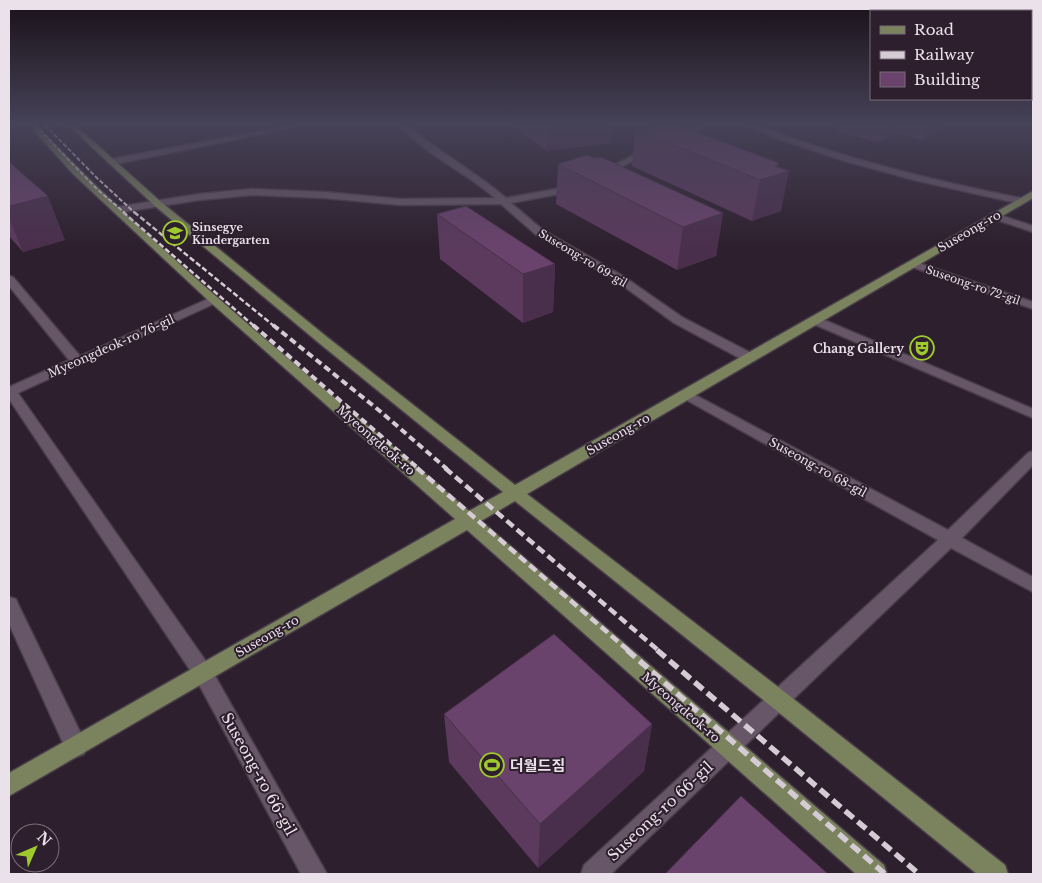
<svg xmlns="http://www.w3.org/2000/svg" width="1042" height="883" viewBox="0 0 1042 883" font-family="'Libre Baskerville','Noto Sans KR',serif">
<rect width="100%" height="100%" fill="#2d1f2d"/>
<g fill="none" stroke-linecap="round" stroke-linejoin="round">
<g stroke="#483c49" stroke-width="3">
<g id="minor">
<polygon points="293,125 306,125 111,165 107,162 111,159"/>
<path d="M 399,125 L 407,125 C 438,152 475,171 506,198 L 561,188 L 573,182 L 579,182 L 579,186 L 564,193 L 511,203 L 543,230 L 623,276 L 682,317 L 755,355 L 757,358 L 755,361 L 745,361 L 674,323 L 615,280 L 535,234 L 501,204 L 400,205 L 325,198 L 252,195 L 199,200 L 117,213 L 112,210 L 117,207 L 199,194 L 252,189 L 325,192 L 400,199 L 495,198 C 465,172 426,155 399,125 Z"/>
<polygon points="699,125 708,125 675,142 668,140"/>
<path d="M 746,125 L 756,125 C 842,158 930,180 1021,198 L 1026,201 L 1021,204 L 918,181 L 848,162 L 781,140 Z"/>
<polygon points="646,149 653,151 603,176 596,174"/>
<polygon points="994,213 1033,226 1033,232 991,218 991,214"/>
<polygon points="913,261 1033,302 1033,309 909,266 908,264 909,262"/>
<polygon points="9,276 13,277 80,356 210,298 218,298 220,300 218,302 18,393 210,667 327,874 301,874 196,679 9,399 9,387 69,360 9,286"/>
<polygon points="815,316 1033,409 1033,418 811,323 809,320 811,317"/>
<polygon points="686,390 948,530 1028,453 1033,451 1033,465 962,538 1033,577 1033,592 951,548 611,874 581,874 584,865 938,540 681,397 679,394"/>
<polygon points="9,597 16,599 18,604 84,740 87,747 84,754 76,757 68,754 9,624"/>
</g>
</g>
<g stroke="#483c49" stroke-width="3">
<path id="major" d="M 29,125 L 36,125 C 169,265 322,386 469,511 L 503,492 L 319,343 L 155,206 L 68,125 L 75,125 L 161,202 L 327,337 L 515,485 L 1033,191 L 1033,198 L 527,494 L 786,693 L 1005,865 L 1008,874 L 977,874 L 772,707 L 515,501 L 481,521 L 884,865 L 887,874 L 856,874 L 467,530 L 9,796 L 9,773 L 455,519 L 210,302 L 73,174 Z"/>
</g>
<use href="#minor" fill="#675667" fill-rule="evenodd"/>
<use href="#major" fill="#7a825e" fill-rule="evenodd"/>
<g stroke="#d5cbd5" stroke-width="2" stroke-dasharray="4.5 2" stroke-linecap="butt">
<polyline points="35,125 97,189 125,213"/>
<polyline points="45,125 97,178 135,213"/>
</g>
<g stroke="#d5cbd5" stroke-width="2.5" stroke-dasharray="5.5 2.5" stroke-linecap="butt">
<polyline points="123,212 254,326"/>
<polyline points="134,212 274,326"/>
</g>
<g stroke="#d5cbd5" stroke-width="4" stroke-dasharray="7 4" stroke-linecap="butt">
<polyline points="253,325 419,469"/>
<polyline points="273,325 381,412 447,469"/>
</g>
<g stroke="#d5cbd5" stroke-width="4.5" stroke-dasharray="9 4.5" stroke-linecap="butt">
<polyline points="417,468 629,651"/>
<polyline points="445,468 659,651"/>
</g>
<g stroke="#d5cbd5" stroke-width="5.5" stroke-dasharray="11 5.5" stroke-linecap="butt">
<polyline points="627,650 885,874"/>
<polyline points="657,650 919,874"/>
</g>
</g>
<g fill="#5b3a5d">
<polygon points="510,124 612,124 611,143 547,151"/>
<polygon points="837,124 956,124 922,140 898,133 878,142 835,131"/>
<polygon points="635,129 778,167 781,211 752,221 632,166"/>
<polygon points="9,162 65,240 23,252 9,236"/>
<polygon points="558,164 723,213 716,256 677,270 556,204"/>
<polygon points="437,214 555,264 553,312 523,323 440,259"/>
<polygon points="444,714 652,724 644,771 538,868 449,762"/>
</g>
<g fill="#4a2f4c">
<polygon points="113,124 132,124 114,128"/>
<polygon points="548,124 612,124 611,143 547,151"/>
<polygon points="883,124 900,124 898,133 878,142"/>
<polygon points="927,124 956,124 922,140"/>
<polygon points="779,163 776,175 789,171 781,211 752,221 760,180 775,166"/>
<polygon points="48,196 65,240 23,252 9,218 9,206"/>
<polygon points="723,213 716,256 677,270 683,227"/>
<polygon points="555,264 553,312 523,323 523,274"/>
<polygon points="652,724 644,771 538,868 540,824"/>
</g>
<g fill="#6a436c" stroke="#4a2f4c">
<polygon points="675,124 779,163 775,166 789,171 760,180 635,129"/>
<polygon points="587,155 594,158 601,157 723,213 683,227 558,164"/>
<polygon points="9,162 48,196 9,206"/>
<polygon points="466,206 555,264 523,274 437,214"/>
<polygon points="554,634 652,724 540,824 444,714"/>
<polygon points="741,796 828,874 665,874"/>
</g>
<linearGradient id="sky" x2="0" y2="1"><stop stop-color="#191119"/><stop offset="0.5" stop-color="#464257"/><stop offset="1" stop-color="#464257" stop-opacity="0"/></linearGradient>
<rect width="1042" height="248" fill="url(#sky)"/>
<defs>
<g id="school-ring" transform="scale(1.25)"><circle r="9.5" fill="#2d1f2d" stroke="#9eca2e" stroke-width="1.5"/><path d="M0-5L7-2L0 1L-7-2ZM-4 1L0 2.5L4 1V4Q0 6-4 4Z" fill="#9eca2e"/></g>
<g id="theatre-ring" transform="scale(1.25)"><circle r="9.5" fill="#2d1f2d" stroke="#9eca2e" stroke-width="1.5"/><path d="M-5-5.5Q0-4 5-5.5V0Q5 5 0 6Q-5 5-5 0ZM-3.3-2.5H-1v1.5H-3.3ZM1-2.5H3.3v1.5H1ZM-2.8 1Q0 5.5 2.8 1Z" fill="#9eca2e"/></g>
<g id="stadium-ring" transform="scale(1.25)"><circle r="9.5" fill="#2d1f2d" stroke="#9eca2e" stroke-width="1.5"/><path d="M0-5a6.5 5 0 1 0 0 10a6.5 5 0 1 0 0-10ZM-3.5-1.8h7v3.6h-7Z" fill="#9eca2e"/></g>
</defs>
<g fill-rule="evenodd">
<use href="#school-ring" x="175" y="233"/>
<use href="#theatre-ring" x="922" y="348"/>
<use href="#stadium-ring" x="492" y="765"/>
</g>
<g text-anchor="middle" dominant-baseline="central" stroke-width="4" stroke-linejoin="round" paint-order="stroke">
<g font-size="11" font-weight="bold" fill="#ebe1eb" stroke="#2d1f2d" text-anchor="start">
<text x="192" y="227">Sinsegye<tspan x="192" dy="13">Kindergarten</tspan></text>
</g>
<g font-size="11" fill="#ebe1eb" stroke="#2d1f2d">
<text transform="translate(583 258) rotate(31)">Suseong-ro 69-gil</text>
<text transform="translate(973 285) rotate(19)">Suseong-ro 72-gil</text>
</g>
<g font-size="12" fill="#ebe1eb" stroke="#2d1f2d">
<text transform="translate(969 231) rotate(-30)">Suseong-ro</text>
<text transform="translate(111 346) rotate(-24)">Myeongdeok-ro 76-gil</text>
<text transform="translate(618 434) rotate(-30)">Suseong-ro</text>
<text transform="translate(376 440) rotate(41)">Myeongdeok-ro</text>
<text transform="translate(818 467) rotate(29)">Suseong-ro 68-gil</text>
<text transform="translate(267 636) rotate(-30)">Suseong-ro</text>
<text transform="translate(681 707) rotate(41)">Myeongdeok-ro</text>
</g>
<g font-size="12" font-weight="bold" fill="#ebe1eb" stroke="#2d1f2d" text-anchor="end">
<text x="904" y="348">Chang Gallery</text>
</g>
<g font-size="15" font-weight="bold" fill="#ebe1eb" stroke="#2d1f2d" text-anchor="start">
<text x="510" y="765">더월드짐</text>
</g>
<g font-size="15" fill="#ebe1eb" stroke="#2d1f2d">
<text transform="translate(259 774) rotate(61)">Suseong-ro 66-gil</text>
<text transform="translate(660 811) rotate(-43)">Suseong-ro 66-gil</text>
</g>
</g>
<rect width="1042" height="883" fill="none" stroke="#ebe1eb" stroke-width="20"/>
<rect x="870" y="10" width="162" height="90" fill="#2d1f2d" stroke="#796d79"/>
<rect x="880" y="26" width="25" height="8" fill="#7a825e" stroke="#796d79"/>
<text x="914" y="35" font-size="15" fill="#ebe1eb">Road</text>
<rect x="880" y="51" width="25" height="8" fill="#d5cbd5" stroke="#796d79"/>
<text x="914" y="60" font-size="15" fill="#ebe1eb">Railway</text>
<rect x="880" y="72" width="25" height="15" fill="#6a436c" stroke="#796d79"/>
<text x="914" y="85" font-size="15" fill="#ebe1eb">Building</text>
<g transform="translate(35 848) rotate(45)"><circle r="24" fill="#2d1f2d" stroke="#796d79"/>
<path d="M0-4L9 19L0 12L-9 19Z" fill="#9eca2e"/>
<text y="-8" font-size="14" font-weight="bold" text-anchor="middle" fill="#ebe1eb">N</text>
</g>
</svg>
